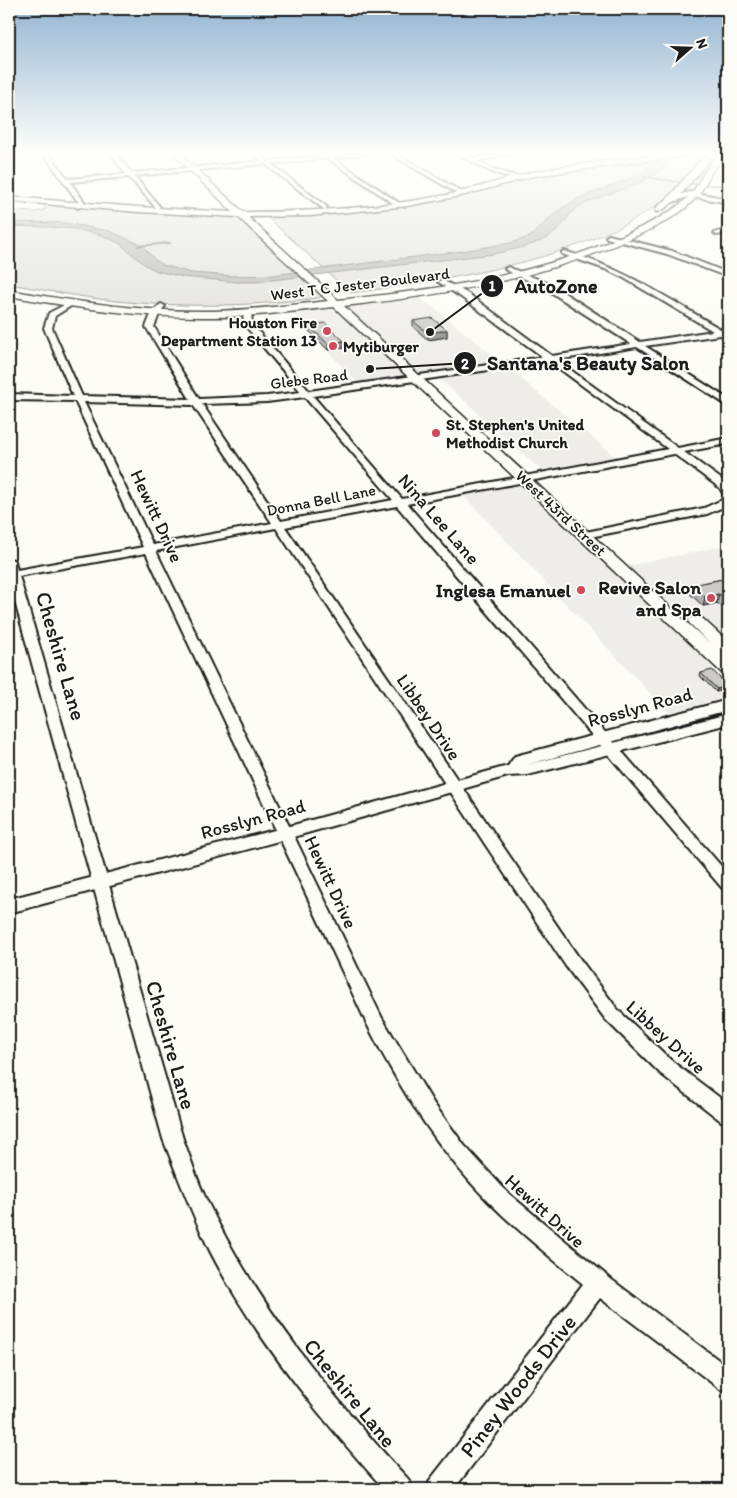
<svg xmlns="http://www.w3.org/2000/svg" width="737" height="1498" viewBox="0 0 737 1498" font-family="Itim,sans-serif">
<rect width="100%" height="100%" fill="#fdfcf7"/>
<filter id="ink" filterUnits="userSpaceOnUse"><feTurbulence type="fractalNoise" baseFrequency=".02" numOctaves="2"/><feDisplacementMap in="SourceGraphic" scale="10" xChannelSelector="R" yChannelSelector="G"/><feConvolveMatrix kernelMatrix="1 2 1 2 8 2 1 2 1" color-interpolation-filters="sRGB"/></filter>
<g filter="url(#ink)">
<g fill="#eeede9">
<polygon points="9,153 15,153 26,173 9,174"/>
<polygon points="415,295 441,313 616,457 541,470 432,372 359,384 290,312"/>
<polygon points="520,483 612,569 728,545 728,697 669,713 462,494"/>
</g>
<g fill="#e0dfdb" stroke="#7e7e7c">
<path d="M 694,154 L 704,156 C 687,176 672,196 650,210 C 570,262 444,281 350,293 L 266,216 C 325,214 385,212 444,200 C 480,193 514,179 551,173 C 598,165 646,160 694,154 Z"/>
<path d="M 46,204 L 240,217 L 289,263 L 287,264 L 306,283 L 309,283 L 323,296 L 318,298 C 246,307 171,308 99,299 C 69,295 39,289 9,284 L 9,211 L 37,212 L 46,209 L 44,206 Z"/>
</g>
<path fill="#b7b6b2" stroke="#797876" d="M 664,153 L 675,153 C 671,158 667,164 663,168 C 641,188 606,192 580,206 C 570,211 565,223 557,231 C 539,246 514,249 493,254 L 255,282 L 237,282 L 183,277 L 157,271 L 145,265 L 119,243 L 101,235 L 75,229 L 49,227 L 9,226 L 9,222 L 65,223 L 109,231 L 142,245 L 155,260 L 163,265 L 191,273 L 233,276 L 273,275 L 462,251 L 511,243 L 531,236 L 556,212 L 577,199 L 640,175 Z"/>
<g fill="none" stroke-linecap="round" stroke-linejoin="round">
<g stroke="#797876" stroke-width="2">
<polyline points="644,177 694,184 728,186"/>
<polyline points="138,246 170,243"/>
</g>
<g stroke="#1c1c1c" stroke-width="4">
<g id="minor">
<polygon points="43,153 48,153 68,179 126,174 110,153 115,153 132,173 262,161 252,153 257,153 267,161 323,156 325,153 329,155 371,153 333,158 402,205 397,206 327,158 271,164 327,207 325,210 265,164 134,176 160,207 157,209 129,177 70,182 85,203 78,208 75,206 79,203"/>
<polygon points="389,153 395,153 465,194 460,195"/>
<polygon points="456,153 463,153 473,158 514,153 477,161 493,169 521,178 518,180 489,171"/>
<polygon points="691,192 728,199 728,203 691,196 670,203 667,201 681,194"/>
<polygon points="728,229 728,233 717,235 714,233"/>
<polygon points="609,235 672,251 728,273 728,277 667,254 607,238 606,237"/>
<path d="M 564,251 C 621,267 671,300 722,330 L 728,329 L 728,334 L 724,336 L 720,335 L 645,346 L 728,399 L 728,406 L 637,347 L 557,360 L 678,448 L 728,438 L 728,444 L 684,452 L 728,484 L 728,505 L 707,514 L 585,538 L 581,537 L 580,535 L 581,533 L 704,508 L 722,500 L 724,495 L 720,488 L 674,454 L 407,504 L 728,874 L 728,890 L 722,888 L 397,506 L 285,527 L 577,955 L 618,1010 L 673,1062 L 728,1104 L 728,1123 L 721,1121 L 661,1074 L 606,1020 L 565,965 L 276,528 L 156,551 L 382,1018 L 434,1104 L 464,1145 L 508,1193 L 612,1280 L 728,1367 L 728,1392 L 720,1389 L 600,1298 L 454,1489 L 427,1489 L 430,1480 L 583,1284 C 551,1258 518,1231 488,1201 C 438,1150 398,1086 366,1022 L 146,553 L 19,576 L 183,1139 C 191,1159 197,1180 206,1199 C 257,1305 330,1395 409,1480 L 412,1489 L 384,1489 C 319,1416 255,1339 210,1251 C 192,1214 178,1177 163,1139 L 9,580 L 9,558 L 15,561 L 17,570 L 143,547 L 75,401 L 9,400 L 9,394 L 73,396 L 44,328 L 49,313 L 70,302 L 74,304 L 55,316 L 52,328 L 82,396 L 190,399 L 146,327 L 152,312 L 161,304 L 165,306 L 160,312 L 154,327 L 199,399 L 267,396 L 301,392 L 244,324 L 243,312 L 247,310 L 251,312 L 252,324 L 309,391 L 543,357 L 461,297 L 440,283 L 438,282 L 442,280 L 467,293 L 552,356 L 631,344 L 546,289 L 506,270 L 505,269 L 508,267 L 552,285 L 640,342 L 713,331 L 624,278 L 605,269 L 562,254 L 562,252 ZM 549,361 L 668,449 L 402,499 L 313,396 ZM 305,397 L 308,401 L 393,500 L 281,521 L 202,404 L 267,402 ZM 84,402 L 193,405 L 272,523 L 153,545 Z"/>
</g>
</g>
<g stroke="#1c1c1c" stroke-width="4">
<polygon id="tertiary" points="728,700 728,710 526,765 728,714 728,724 528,775 508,776 286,839 9,913 9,899 286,827 508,766 515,756"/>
</g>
<g stroke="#1c1c1c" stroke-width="3">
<g id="secondary">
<path d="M 172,153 L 179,153 L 243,212 C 311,212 379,208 446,195 C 476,189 504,178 534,172 C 581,162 629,159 677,153 L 696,153 L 692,155 L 534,176 L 461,196 L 407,206 L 310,216 L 248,217 L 338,300 C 434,290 534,277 622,236 C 643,227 666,216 684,201 C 695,192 700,178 708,167 C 711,162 716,157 720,153 L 727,153 C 723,159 717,164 713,170 C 706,181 702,193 692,202 C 677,217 654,228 634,237 C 544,279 443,295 344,306 L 709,643 L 690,624 L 688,621 L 690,618 L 702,618 L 728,642 L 728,656 L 723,655 L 728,660 L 728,674 L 722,673 L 334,307 C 294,311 253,317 213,317 C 144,318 76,308 9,296 L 9,290 C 76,302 145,312 214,311 C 252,310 290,305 328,301 L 238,217 L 138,212 L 9,201 L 9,197 L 138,207 L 233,212 Z"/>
<path d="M 703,157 L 710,159 C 701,170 669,213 656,212 L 656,208 L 667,199 Z"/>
</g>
</g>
<use href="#minor" fill="#fdfcf7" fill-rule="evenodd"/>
<use href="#tertiary" fill="#fdfcf7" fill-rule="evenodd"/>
<use href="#secondary" fill="#fdfcf7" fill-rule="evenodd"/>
</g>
<g fill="#afafac" stroke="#1c1c1c">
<polygon points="413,321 447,330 447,337 428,340 413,327"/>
<polygon points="308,325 344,341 344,348 328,350 309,331"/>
<polygon points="728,578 721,606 717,603 703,606 690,594 692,585"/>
<polygon points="701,673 728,686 727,689 716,692 700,676"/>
</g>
<g fill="#8f8e8c" stroke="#1c1c1c">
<polygon points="447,330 447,337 428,340 428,333"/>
<polygon points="344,341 344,348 328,350 328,344"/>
<polygon points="719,594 717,603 703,606 705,597"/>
<polygon points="728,596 728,604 721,606 723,597"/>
<polygon points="728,686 727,689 716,692 717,689"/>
</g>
<g fill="#cccbc8" stroke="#1c1c1c">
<polygon points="432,318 447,330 428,333 413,321"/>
<polygon points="325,323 344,341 328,344 308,325"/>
<polygon points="728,578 728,596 723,597 719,594 705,597 692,585"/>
<polygon points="712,670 728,686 717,689 701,673"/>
</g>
</g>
<linearGradient id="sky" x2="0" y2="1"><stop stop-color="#94b5d2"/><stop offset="0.42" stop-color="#fefefb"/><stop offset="1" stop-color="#fefefb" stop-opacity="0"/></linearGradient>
<rect width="737" height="363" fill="url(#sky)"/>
<g fill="#d1495b" stroke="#fdfcf7" stroke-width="2">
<circle cx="327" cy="331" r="5"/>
<circle cx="333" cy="346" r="5"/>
<circle cx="436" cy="433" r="5"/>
<circle cx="581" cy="590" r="5"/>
<circle cx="711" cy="598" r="5"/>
</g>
<g text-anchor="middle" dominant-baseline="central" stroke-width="4" stroke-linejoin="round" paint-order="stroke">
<g font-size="16" fill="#1c1c1c" stroke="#fdfcf7">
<text transform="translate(360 284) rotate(-7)">West T C Jester Boulevard</text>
<text transform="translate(309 379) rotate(-7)">Glebe Road</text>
<text transform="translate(321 500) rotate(-11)">Donna Bell Lane</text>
<text transform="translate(561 513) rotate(43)">West 43rd Street</text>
</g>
<g font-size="16" font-weight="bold" fill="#1c1c1c" stroke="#fdfcf7" text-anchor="start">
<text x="317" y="322" text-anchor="end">Houston Fire<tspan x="317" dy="18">Department Station 13</tspan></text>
<text x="343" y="346">Mytiburger</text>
<text x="446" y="424">St. Stephen's United<tspan x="446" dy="18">Methodist Church</tspan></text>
</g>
<g font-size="19" fill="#1c1c1c" stroke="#fdfcf7">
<text transform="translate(157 516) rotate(65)">Hewitt Drive</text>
<text transform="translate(439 519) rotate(49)">Nina Lee Lane</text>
<text transform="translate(640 707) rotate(-15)">Rosslyn Road</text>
<text transform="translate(429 717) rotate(56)">Libbey Drive</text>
<text transform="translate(253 819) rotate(-15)">Rosslyn Road</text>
<text transform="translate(331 882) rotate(65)">Hewitt Drive</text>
<text transform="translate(666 1037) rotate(42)">Libbey Drive</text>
<text transform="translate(545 1211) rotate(42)">Hewitt Drive</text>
</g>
<g font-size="19" font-weight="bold" fill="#1c1c1c" stroke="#fdfcf7" text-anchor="end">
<text x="701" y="587">Revive Salon<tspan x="701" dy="22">and Spa</tspan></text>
<text x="571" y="590">Inglesa Emanuel</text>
</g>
<g font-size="22" fill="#1c1c1c" stroke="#fdfcf7">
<text transform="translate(61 656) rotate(74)">Cheshire Lane</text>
<text transform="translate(171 1045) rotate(74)">Cheshire Lane</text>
<text transform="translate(518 1386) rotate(-52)">Piney Woods Drive</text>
<text transform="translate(350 1393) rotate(51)">Cheshire Lane</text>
</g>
</g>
<path fill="none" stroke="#1c1c1c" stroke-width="2" d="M430 332L492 286M370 369L465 363"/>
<g fill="#1c1c1c" stroke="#fdfcf7" stroke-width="2">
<circle cx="430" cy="332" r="5"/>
<circle cx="370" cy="369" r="5"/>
<circle cx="492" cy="286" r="12"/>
<circle cx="465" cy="363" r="12"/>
</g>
<g font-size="15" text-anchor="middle" font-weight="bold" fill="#fff">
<text x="492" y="291">1</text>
<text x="465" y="369">2</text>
</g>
<g font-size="20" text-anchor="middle" font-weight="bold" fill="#1c1c1c" stroke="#fdfcf7" stroke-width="4" stroke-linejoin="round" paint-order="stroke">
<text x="556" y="293">AutoZone</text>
<text x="588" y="370">Santana's Beauty Salon</text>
</g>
<rect width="737" height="1498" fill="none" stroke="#fdfcf7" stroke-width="30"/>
<rect x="15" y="15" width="707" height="1468" fill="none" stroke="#1c1c1c" stroke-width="2" filter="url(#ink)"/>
<g transform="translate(690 48) rotate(70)" stroke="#fdfcf7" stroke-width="4" paint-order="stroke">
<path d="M0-4L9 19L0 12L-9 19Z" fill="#1c1c1c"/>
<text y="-8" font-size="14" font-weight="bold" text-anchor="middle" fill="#1c1c1c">N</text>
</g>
</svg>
